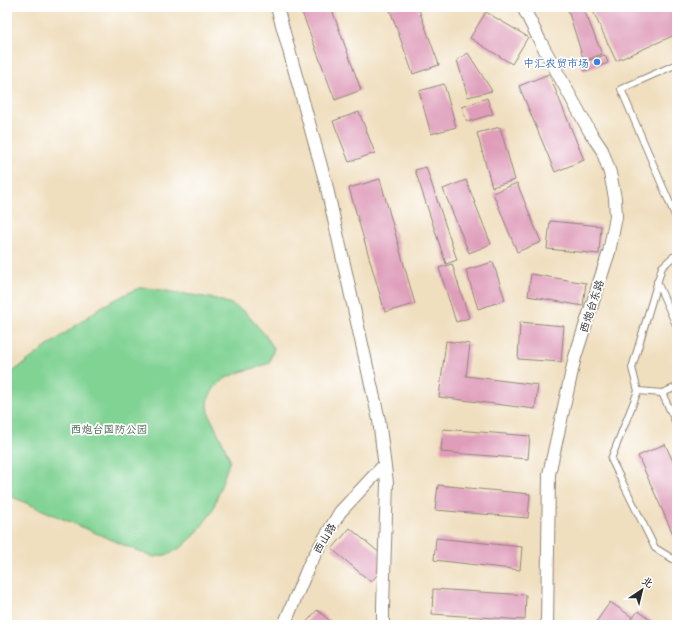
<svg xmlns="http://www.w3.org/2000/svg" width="684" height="632" viewBox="0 0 684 632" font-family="'Playpen Sans','LXGW WenKai TC',sans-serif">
<rect width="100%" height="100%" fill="#fff"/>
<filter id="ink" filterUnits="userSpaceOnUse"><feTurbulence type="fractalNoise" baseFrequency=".025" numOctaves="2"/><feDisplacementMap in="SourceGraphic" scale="8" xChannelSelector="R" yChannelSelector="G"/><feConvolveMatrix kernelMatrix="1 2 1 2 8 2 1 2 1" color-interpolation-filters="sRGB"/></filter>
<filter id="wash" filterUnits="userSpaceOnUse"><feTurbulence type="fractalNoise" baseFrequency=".012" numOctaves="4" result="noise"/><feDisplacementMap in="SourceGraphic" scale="16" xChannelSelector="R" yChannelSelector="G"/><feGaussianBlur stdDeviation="0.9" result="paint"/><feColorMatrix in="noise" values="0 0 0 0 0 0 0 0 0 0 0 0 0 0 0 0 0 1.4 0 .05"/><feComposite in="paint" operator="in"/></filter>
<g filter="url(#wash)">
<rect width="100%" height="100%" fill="#f0dfbf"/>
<polygon fill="#81d394" stroke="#567f60" points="142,287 216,299 231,304 245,312 265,335 274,348 269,363 255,368 240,372 226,378 214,388 207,401 210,417 224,445 230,460 212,512 194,536 183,546 170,554 154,557 140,552 10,496 7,504 7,376 101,307 128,293"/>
<g id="blocks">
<g fill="#df9dba">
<polygon points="300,7 331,7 361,90 335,100"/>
<polygon points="389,7 418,7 439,65 413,74"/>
<polygon points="567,7 583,7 602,54 584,61"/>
<polygon points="591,7 677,7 677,34 616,61"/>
<polygon points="486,12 528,37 512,64 470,38"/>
<polygon points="468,53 492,91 468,97 457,60"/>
<polygon points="605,55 608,63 584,71 581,63"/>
<polygon points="549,74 584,160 555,172 519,86"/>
<polygon points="444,84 456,127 431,134 419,91"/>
<polygon points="487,98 493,114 467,122 462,107"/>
<polygon points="359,112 375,153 349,162 333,121"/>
<polygon points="500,127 515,180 492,187 477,133"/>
<polygon points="426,167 457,260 446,264 415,170"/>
<polygon points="380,179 415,304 385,312 349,188"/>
<polygon points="466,180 491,244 469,253 443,189"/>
<polygon points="517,183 541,242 517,252 493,193"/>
<polygon points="550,221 601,226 599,254 547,249"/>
<polygon points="493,262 505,300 478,309 466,270"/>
<polygon points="452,264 469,318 456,322 439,268"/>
<polygon points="531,274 586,283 583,306 528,296"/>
<polygon points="520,322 564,326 561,362 518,359"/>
<polygon points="446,341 470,344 466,376 538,385 535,409 439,397"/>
<polygon points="443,429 530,436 528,459 441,452"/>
<polygon points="665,444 677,470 677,543 638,456"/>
<polygon points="438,485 530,494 528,518 435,510"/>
<polygon points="350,528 389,561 371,582 332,549"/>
<polygon points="436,538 522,547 520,570 434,560"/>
<polygon points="433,589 526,595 525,620 432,614"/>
<polygon points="610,602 632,617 629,623 638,611 658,625 594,625"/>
<polygon points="317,610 335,625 304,625"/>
</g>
</g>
</g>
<g filter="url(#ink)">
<use href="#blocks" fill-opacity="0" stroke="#8e8575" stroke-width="1"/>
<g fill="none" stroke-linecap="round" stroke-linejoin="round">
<g stroke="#8e8575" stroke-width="8">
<g id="lane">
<polyline points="677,64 621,89 677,220"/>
<polyline points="677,256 673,257 662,267 632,368 638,391 611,459 655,548 673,559 677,560"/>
<polyline points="657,282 677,327"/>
<polyline points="638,391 662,393 677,387"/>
<polyline points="662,393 677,425"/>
</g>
</g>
<g stroke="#8e8575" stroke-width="14">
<g id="street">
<polyline points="277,7 326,184 379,420 387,483 383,606 383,625"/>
<polyline points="523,7 540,41 590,132 602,150 610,173 615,198 616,217 609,252 575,357 549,474 547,625"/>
<polyline points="284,625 310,563 340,512 384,465"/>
</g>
</g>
<use href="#lane" stroke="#fff" stroke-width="6"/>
<use href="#street" stroke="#fff" stroke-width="12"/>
</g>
</g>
<circle fill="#3f7fe0" stroke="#fff" stroke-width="1.5" cx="597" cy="62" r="4"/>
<g text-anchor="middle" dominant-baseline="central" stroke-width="3.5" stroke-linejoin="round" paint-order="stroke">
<g font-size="11" fill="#366cbe" stroke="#fff" text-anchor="end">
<text x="589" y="62">中汇农贸市场</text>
</g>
<g font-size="11" fill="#2b2b2b" stroke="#fff">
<text transform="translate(591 306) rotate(-72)">西炮台东路</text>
<text transform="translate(324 538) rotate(-59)">西山路</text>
</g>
<g font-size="11" fill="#455d4a" stroke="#fff">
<text x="109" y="428">西炮台国防公园</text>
</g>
</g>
<rect width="684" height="632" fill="none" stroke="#fff" stroke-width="24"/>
<g transform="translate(642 590) rotate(35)" stroke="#ffffff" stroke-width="3" paint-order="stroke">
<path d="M0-3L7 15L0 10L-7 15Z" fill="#2b2b2b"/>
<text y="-6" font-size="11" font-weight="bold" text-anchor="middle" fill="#2b2b2b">北</text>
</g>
</svg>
